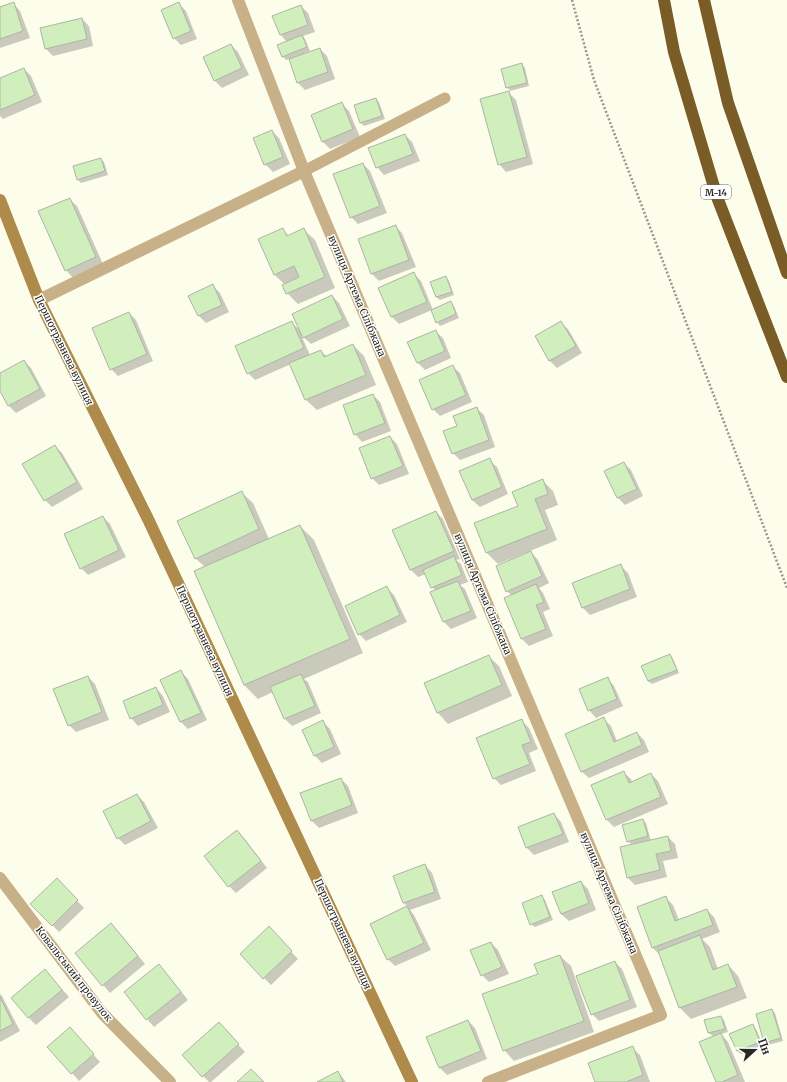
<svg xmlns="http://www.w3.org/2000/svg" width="787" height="1082" viewBox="0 0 787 1082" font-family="Merriweather,serif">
<rect width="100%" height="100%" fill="#fdfdeb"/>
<g fill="#0003">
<polygon points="13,3 20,11 30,38 0,48 0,8"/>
<polygon points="179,4 186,11 197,39 181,45 174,38"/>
<polygon points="301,6 308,13 315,32 303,36 305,39 310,51 304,53 305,54 320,49 327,56 335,79 305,90 298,83 290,59 286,60 283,57 278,45 287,42 281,35 274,16"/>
<polygon points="82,19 89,26 93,46 53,56 46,49"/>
<polygon points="231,45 238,52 249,75 222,88 215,81 204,58"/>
<polygon points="521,64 525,68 529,86 510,91 507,87"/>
<polygon points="24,69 31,76 42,102 3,119 0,116 0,79"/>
<polygon points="509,93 516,100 533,164 506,172 499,164"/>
<polygon points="376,99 379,102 385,119 364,126 361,123"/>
<polygon points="342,104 349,111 360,137 330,149 323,142 312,116"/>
<polygon points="272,131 279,138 290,164 273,172 265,164"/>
<polygon points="405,135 412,142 420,161 384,175 377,167"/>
<polygon points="101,159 104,162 108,175 81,183 77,179"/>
<polygon points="363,164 370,171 387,213 358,224 351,217"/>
<polygon points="69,199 77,206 103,264 73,278 66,270"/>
<polygon points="395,226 402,233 416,267 379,281 372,274 359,240"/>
<polygon points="283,230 289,236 304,230 315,240 335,288 298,304 287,293 285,285 275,275 260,239"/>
<polygon points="414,274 421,281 433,310 450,302 454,306 459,318 440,326 437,322 432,310 399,324 392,317 380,288"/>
<polygon points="446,277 449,281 454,295 440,300 436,297 431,283"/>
<polygon points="213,286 220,293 229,312 206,323 198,315"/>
<polygon points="332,296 339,303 350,326 311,344 301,335 310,355 321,351 326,356 353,345 364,356 376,385 317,410 306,400 291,364 255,380 248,373 291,322 301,331"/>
<polygon points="129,313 136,320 153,361 118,376 111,369"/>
<polygon points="560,322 568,329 582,353 557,368 550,361 536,336"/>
<polygon points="435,331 443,338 451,358 425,370 418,363 409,343"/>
<polygon points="24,361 31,368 46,396 16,413 9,406 0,389 0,374"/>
<polygon points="452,366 460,373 472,402 440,416 433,409"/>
<polygon points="373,395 380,402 391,431 362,442 355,434"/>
<polygon points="476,408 484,415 495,447 460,460 453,453 458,426"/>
<polygon points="390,437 397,444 409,474 379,485 372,478"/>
<polygon points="55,446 62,453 83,489 52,507 45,500"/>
<polygon points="489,460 497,467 508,494 480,507 472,500"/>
<polygon points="624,463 631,470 643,496 625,505 618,498 606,472"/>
<polygon points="542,480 553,491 558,505 545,510 557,540 498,564 487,553 475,524 519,506"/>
<polygon points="242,493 253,503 269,539 300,526 314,540 363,653 304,679 308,682 321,713 292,726 285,719 273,692 258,699 244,685 205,567 195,558"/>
<polygon points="436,512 443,519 460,559 456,560 461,564 468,582 460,585 465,589 477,618 451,629 444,622 432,593 436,591 432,587 426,574 418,577 411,570 393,530"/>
<polygon points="103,517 110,524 126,557 88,575 81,568"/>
<polygon points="531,552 538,560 549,583 539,588 543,593 550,609 543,612 553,636 529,646 522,639 505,599 512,596 507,591"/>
<polygon points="621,566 628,573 637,597 590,615 583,608"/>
<polygon points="387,588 394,595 407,622 366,641 359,634"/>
<polygon points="488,656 499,666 512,696 448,724 438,713 425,684"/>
<polygon points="670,656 673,659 679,673 652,684 648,681"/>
<polygon points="181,672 188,679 207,720 188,729 181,722"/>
<polygon points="88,677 95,684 109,720 76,732 69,725"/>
<polygon points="607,678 614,686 623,706 596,718 589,710"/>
<polygon points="156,688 163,696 170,712 138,726 131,718"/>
<polygon points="604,719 611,726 617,741 637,733 644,740 649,752 589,778 581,771"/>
<polygon points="522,721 529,728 538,749 529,753 536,771 501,785 494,778"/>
<polygon points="323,722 330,729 341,754 322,763 315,756"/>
<polygon points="623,772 631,779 632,782 651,774 658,781 668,804 614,827 607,820"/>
<polygon points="341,779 348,786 358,813 319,828 312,821 301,794"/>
<polygon points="137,795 144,802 158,828 125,845 118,838"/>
<polygon points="554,814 561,822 569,842 534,855 527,848 519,828"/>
<polygon points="643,820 646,823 651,841 668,837 675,844 678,858 663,861 667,877 635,885 628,878 632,845 628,841"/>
<polygon points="237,831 244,838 267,868 236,893 229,886"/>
<polygon points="425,865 432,873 441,899 410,910 414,915 431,950 395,966 388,959 371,924 408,907 404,903"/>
<polygon points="57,880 84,908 59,932 32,904"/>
<polygon points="581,882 588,889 596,910 569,921 561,914"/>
<polygon points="541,896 545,900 553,920 535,927 531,924"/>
<polygon points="666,898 673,905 679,920 707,910 714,917 720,932 702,939 710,947 718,969 728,965 738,976 747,998 691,1019 680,1008 660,955 653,948 638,908"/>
<polygon points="111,924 118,931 145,964 110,993 76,953"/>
<polygon points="269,928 298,959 271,985 241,955"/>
<polygon points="491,943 498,950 509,974 489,982 482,975"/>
<polygon points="560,956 571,966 594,1032 514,1061 504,1050 539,975"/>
<polygon points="615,962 622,969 637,1007 599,1021 592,1014"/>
<polygon points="159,966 166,973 188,1000 154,1027 147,1019"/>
<polygon points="45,970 69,997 36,1025 28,1017"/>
<polygon points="0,994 2,996 20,1031 0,1042"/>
<polygon points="772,1010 775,1013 783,1041 768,1045 765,1042"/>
<polygon points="721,1017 724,1020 728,1032 721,1034 728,1042 745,1082 717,1082 714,1037 709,1033 706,1021"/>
<polygon points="468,1021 475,1028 487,1059 447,1075 440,1068 427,1037"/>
<polygon points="752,1025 756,1029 763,1045 741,1054 737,1051 731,1034"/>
<polygon points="70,1028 100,1062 79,1081 72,1073"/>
<polygon points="226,1031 245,1052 211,1082 209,1082 203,1076"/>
<polygon points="632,1048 640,1055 650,1082 596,1082"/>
<polygon points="338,1072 346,1082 319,1082"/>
</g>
<g fill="#d0efbc" stroke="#acb5a6">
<polygon points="14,2 23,31 0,39 0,7"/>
<polygon points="179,2 191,31 173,39 161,10"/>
<polygon points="301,5 308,25 280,35 272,16"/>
<polygon points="82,18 87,39 45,49 40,28"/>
<polygon points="302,35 307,47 282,57 277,45"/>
<polygon points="231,44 242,68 214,81 203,57"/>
<polygon points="320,48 328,72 297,83 289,59"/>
<polygon points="522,63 527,83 506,88 501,69"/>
<polygon points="24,68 35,95 0,110 0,78"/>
<polygon points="509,91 527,157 498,165 480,99"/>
<polygon points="376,98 382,116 360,123 354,105"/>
<polygon points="342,102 353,129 322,142 311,115"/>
<polygon points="272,130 283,157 264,165 253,138"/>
<polygon points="405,134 413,154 376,168 368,148"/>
<polygon points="101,158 105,171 77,180 73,166"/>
<polygon points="363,163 380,206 350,218 333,174"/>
<polygon points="70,198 96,257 65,271 38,211"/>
<polygon points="396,225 409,260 371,274 358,239"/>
<polygon points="283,228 287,236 304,228 325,277 286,294 282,285 299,277 294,266 274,275 258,239"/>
<polygon points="414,272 427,302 391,317 378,288"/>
<polygon points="446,276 452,292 436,297 430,282"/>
<polygon points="213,284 222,305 198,316 188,296"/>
<polygon points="332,295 343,319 303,338 292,314"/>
<polygon points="451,301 456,314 436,323 431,310"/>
<polygon points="129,312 147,354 110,370 92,328"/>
<polygon points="292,321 304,348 247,374 235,346"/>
<polygon points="561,321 576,346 549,361 535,336"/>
<polygon points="436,330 445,351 417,363 407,342"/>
<polygon points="353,344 366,375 305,400 289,363 321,350 324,357"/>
<polygon points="24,360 40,389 8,406 0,391 0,373"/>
<polygon points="453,365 466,395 432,410 419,380"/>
<polygon points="373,394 385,423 354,435 343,405"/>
<polygon points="477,407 489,440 452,454 443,431 457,426 453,416"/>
<polygon points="390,436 403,466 371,479 359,448"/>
<polygon points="55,445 77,482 44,501 22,464"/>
<polygon points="490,458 502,487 472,500 459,471"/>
<polygon points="624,462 637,489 617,498 604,471"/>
<polygon points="543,479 548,494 535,499 547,529 486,553 474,523 518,506 512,492"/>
<polygon points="242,491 259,529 195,559 177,521"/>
<polygon points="436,511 454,551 410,570 392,530"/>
<polygon points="103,516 119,550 80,569 64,534"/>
<polygon points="300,525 350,639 244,685 194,571"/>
<polygon points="531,551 542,576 506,592 496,566"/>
<polygon points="454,556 462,575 431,588 423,570"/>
<polygon points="621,564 630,589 582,608 572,583"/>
<polygon points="458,581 471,611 443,622 430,592"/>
<polygon points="536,584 544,602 536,605 546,629 521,639 504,598"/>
<polygon points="387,586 400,615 358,635 345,606"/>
<polygon points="670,654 677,670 648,681 641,666"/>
<polygon points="489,655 502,685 437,713 424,683"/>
<polygon points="181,670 201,713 180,722 160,680"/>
<polygon points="301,674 315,706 284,719 270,687"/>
<polygon points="88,676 102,712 68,726 53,689"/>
<polygon points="608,677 617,699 588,711 579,689"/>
<polygon points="156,687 163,705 130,719 123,701"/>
<polygon points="604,717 614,742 637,732 642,745 581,772 565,734"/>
<polygon points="522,719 531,742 522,745 530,764 493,779 476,738"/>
<polygon points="323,720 334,747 314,756 302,730"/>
<polygon points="624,771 629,783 651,773 661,797 606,820 591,785"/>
<polygon points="341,778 352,805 311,821 300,793"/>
<polygon points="137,794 151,821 117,839 103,811"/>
<polygon points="554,813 563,834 526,848 518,827"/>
<polygon points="643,819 648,836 627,842 622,825"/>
<polygon points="237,830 261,861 228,887 204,856"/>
<polygon points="668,836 671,851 656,854 660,870 627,878 620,847"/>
<polygon points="425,864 435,892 403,903 393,876"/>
<polygon points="57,878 78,900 52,926 30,904"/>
<polygon points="581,881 589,903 561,914 552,892"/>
<polygon points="542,895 550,917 530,925 522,903"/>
<polygon points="666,896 675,921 707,909 713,925 652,948 637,907"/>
<polygon points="407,906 424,943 387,960 370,924"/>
<polygon points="111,923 138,956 102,986 75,953"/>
<polygon points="269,926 292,951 263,979 240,954"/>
<polygon points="700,935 713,970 728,964 737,987 679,1008 658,951"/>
<polygon points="491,942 502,967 481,976 470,950"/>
<polygon points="560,955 584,1021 503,1051 482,994 538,974 534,964"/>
<polygon points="615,961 630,1000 591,1015 576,976"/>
<polygon points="159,964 181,992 146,1020 124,992"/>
<polygon points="45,969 62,990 28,1018 11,998"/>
<polygon points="0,997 13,1024 0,1031"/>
<polygon points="772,1009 781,1038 764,1043 756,1014"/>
<polygon points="721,1016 725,1029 708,1033 704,1020"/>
<polygon points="468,1020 481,1051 439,1068 426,1037"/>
<polygon points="219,1022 239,1044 202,1077 182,1055"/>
<polygon points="753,1024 760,1042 737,1051 729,1034"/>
<polygon points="70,1027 94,1054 71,1074 47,1047"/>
<polygon points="721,1033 738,1075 722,1082 716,1082 699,1042"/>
<polygon points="633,1046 643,1075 626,1082 595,1082 588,1063"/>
<polygon points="251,1069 264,1082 237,1082"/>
<polygon points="338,1071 343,1082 317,1082"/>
</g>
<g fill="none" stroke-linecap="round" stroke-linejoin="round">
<polyline stroke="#97978b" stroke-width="2.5" stroke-dasharray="2 2" stroke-linecap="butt" points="572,0 594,80 787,588"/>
<polyline stroke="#c8b088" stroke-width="11" points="304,171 445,98"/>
<g stroke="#c8b088" stroke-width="12">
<polyline points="238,0 304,171 661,1015 488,1082"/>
<polyline points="39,300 304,171"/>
<polyline points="0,878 102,1013 170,1082"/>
</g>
<polyline stroke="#ae8a4b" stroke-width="12" points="0,200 39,300 148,519 412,1082"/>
<g stroke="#7a5d26" stroke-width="12">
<polyline points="664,0 674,52 717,197 787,377"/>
<polyline points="704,0 728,103 787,273"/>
</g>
</g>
<g text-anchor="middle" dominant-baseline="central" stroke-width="3" stroke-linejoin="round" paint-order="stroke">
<rect fill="#fff" stroke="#696965" stroke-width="1" x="701" y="185" width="30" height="14" rx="3"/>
<g font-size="9" font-weight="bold" fill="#292923">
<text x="716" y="192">М-14</text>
</g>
<g font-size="10" fill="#292923" stroke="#fff">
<text transform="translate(357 296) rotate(67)">вулиця Артема Сілібжана</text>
<text transform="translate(64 350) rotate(64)">Першотравнева вулиця</text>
<text transform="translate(483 594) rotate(67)">вулиця Артема Сілібжана</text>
<text transform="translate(205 641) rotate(65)">Першотравнева вулиця</text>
<text transform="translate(609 893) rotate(67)">вулиця Артема Сілібжана</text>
<text transform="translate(343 934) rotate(65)">Першотравнева вулиця</text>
<text transform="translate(74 974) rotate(52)">Ковальський провулок</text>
</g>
</g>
<g transform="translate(755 1050) rotate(69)" stroke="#ffffff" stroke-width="3" paint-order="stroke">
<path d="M0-3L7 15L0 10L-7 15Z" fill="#292923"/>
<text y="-6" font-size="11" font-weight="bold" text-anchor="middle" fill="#292923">Пн</text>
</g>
</svg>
